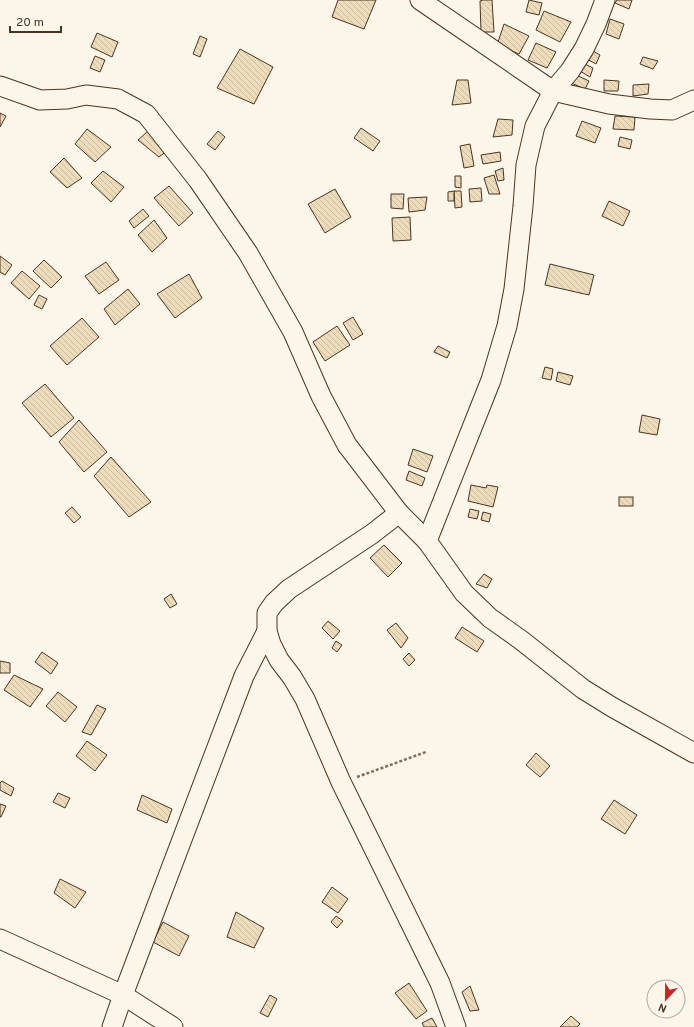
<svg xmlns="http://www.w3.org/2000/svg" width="694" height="1027" viewBox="0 0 694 1027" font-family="Overpass,sans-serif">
<defs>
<pattern id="building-back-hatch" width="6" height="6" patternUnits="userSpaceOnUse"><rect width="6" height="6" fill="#ecdcbc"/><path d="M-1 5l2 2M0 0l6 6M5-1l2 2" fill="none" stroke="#ccbda1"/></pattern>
</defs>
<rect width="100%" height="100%" fill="#fbf6e9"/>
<g fill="url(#building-back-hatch)" stroke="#4a3520">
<polygon points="338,0 376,0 364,29 332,17"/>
<polygon points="483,0 492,0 494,32 481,32 480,1"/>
<polygon points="529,0 542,3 539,15 526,12"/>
<polygon points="617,0 632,0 629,9 615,3"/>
<polygon points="544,11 571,22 560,42 536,30"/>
<polygon points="610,19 624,24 619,39 606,34"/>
<polygon points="504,24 529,36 519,54 497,45"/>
<polygon points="97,33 118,42 112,57 91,47"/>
<polygon points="200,36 207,39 200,57 193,54"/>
<polygon points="536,43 556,52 547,68 528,60"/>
<polygon points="588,48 600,55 596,64 585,58"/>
<polygon points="240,49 273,67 254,104 217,88"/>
<polygon points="95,56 105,60 100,72 90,68"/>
<polygon points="643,57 658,61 653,69 640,64"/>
<polygon points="583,63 593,68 590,77 580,71"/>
<polygon points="574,74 589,81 585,89 571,83"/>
<polygon points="457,80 468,80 471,103 452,105"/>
<polygon points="604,80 619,81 618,91 604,91"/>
<polygon points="649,84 648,94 633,96 633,85"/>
<polygon points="0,113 6,116 0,127"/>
<polygon points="615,116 635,117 634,130 613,129"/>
<polygon points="498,119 513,120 512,135 493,137"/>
<polygon points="582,121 601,128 595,143 576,136"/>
<polygon points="361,128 380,141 373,151 354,138"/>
<polygon points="87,129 111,147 95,162 75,144"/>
<polygon points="148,131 168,150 159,157 138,140"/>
<polygon points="218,131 225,137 215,150 207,144"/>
<polygon points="620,137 632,140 630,149 618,146"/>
<polygon points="470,144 474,166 464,168 460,146"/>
<polygon points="500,152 501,161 483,164 481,155"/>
<polygon points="64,158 82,178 67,188 50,172"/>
<polygon points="503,168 504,180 498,181 495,171"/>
<polygon points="103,171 124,187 111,202 91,183"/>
<polygon points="494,175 500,194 489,194 484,178"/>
<polygon points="455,176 461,176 461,188 455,187"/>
<polygon points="169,186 193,213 179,226 154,198"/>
<polygon points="481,188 482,201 470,202 469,189"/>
<polygon points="335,189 351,217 325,233 308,204"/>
<polygon points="454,191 461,191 462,207 455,208"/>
<polygon points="454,191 454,201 448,201 448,192"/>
<polygon points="391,194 404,194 403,209 391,208"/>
<polygon points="427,197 425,210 409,212 408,198"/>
<polygon points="609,201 630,211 623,226 602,216"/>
<polygon points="143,209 149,216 134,228 129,221"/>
<polygon points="410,217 411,240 393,241 392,218"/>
<polygon points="154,220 167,238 152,252 138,235"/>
<polygon points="0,256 12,265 5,275 0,272"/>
<polygon points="44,260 62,277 51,288 33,271"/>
<polygon points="106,262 119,280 99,294 85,276"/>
<polygon points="550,264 594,275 589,295 545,285"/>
<polygon points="22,271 40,286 29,299 11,283"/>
<polygon points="189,274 202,298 175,318 157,294"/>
<polygon points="128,289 140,304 115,325 104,309"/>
<polygon points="39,295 47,299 42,309 34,305"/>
<polygon points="353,317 363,334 353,340 343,323"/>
<polygon points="82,318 99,337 67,365 50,346"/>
<polygon points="337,326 350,345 325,361 313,342"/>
<polygon points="438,346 450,352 447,358 434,352"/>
<polygon points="545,367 553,369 551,380 542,378"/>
<polygon points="558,372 573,376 570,385 556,381"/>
<polygon points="45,384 74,418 51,437 22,403"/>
<polygon points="642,415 660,419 657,435 639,432"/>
<polygon points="79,420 107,452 84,472 59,442"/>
<polygon points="413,449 433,456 427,472 408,465"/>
<polygon points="111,457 151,502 129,517 94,476"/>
<polygon points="409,471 425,478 422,486 406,480"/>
<polygon points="471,485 486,488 487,485 498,487 493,507 468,501"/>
<rect x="619" y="497" width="14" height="9"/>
<polygon points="72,507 81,517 74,523 65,513"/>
<polygon points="470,509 479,511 477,519 468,517"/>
<polygon points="483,512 491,514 489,522 481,520"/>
<polygon points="384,545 402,563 388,577 370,558"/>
<polygon points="484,574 492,579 487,588 476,584"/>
<polygon points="171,594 177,604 170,608 164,599"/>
<polygon points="328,621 340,631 333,639 322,628"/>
<polygon points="396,623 408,638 401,648 387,630"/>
<polygon points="462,627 484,641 477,652 455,638"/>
<polygon points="336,641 342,645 337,652 332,648"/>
<polygon points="42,652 58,663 51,674 35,662"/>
<polygon points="409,653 415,660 409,666 403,659"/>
<polygon points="0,661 10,663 10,673 0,673"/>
<polygon points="14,675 43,689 30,707 4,690"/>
<polygon points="58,692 77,707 65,722 46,706"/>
<polygon points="97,705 106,709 91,735 82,732"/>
<polygon points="87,741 107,755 95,771 76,756"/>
<polygon points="536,753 550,766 540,777 526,765"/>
<polygon points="2,781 14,788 11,796 0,790 0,783"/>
<polygon points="58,793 70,798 65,808 53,802"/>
<polygon points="142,795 172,809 167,823 137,810"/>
<polygon points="614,800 637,815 625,834 601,819"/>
<polygon points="0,804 6,806 1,817 0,817"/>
<polygon points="60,879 86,892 75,908 54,893"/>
<polygon points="332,887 348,899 338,913 322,902"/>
<polygon points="236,912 264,928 254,948 227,937"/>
<polygon points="336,916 343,921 337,928 331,922"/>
<polygon points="163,922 189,936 179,956 153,942"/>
<polygon points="409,983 427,1011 416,1019 395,993"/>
<polygon points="470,986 479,1010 470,1011 462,992"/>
<polygon points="270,995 277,999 268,1017 260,1013"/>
<polygon points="571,1016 580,1024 577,1027 560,1027"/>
<polygon points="432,1018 437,1027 424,1027 422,1023"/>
</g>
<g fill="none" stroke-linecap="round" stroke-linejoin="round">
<g stroke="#4a3520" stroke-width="21">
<g id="minor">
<polyline points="420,0 553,91 609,104 650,109 672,110 694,100"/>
<polyline points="0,86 40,100 67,99 86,95 118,99 146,114 198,180 248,253 293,332 321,396 347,445 399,513 427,541 464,593 490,618 521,640 583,689 612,707 694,753"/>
<polyline points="399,513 372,534 289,589 274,603 267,613 267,631 271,644 279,660 292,677 305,699 341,782 440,983 456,1027"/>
<polyline points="427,541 491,380 507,326 514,289 523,206 526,165 535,126 553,91 570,71 584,49 596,24 605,0"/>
<polyline points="0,939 123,995 173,1027"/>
<polyline points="112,1027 123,995 244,676 267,631"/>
</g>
</g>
<polyline stroke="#7f6f5c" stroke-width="2.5" stroke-dasharray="3 2" stroke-linecap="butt" points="357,777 426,752"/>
<use href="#minor" stroke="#fbf6e9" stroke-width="19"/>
</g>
<g transform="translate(666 999) rotate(202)"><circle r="19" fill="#fbf6e9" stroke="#b4a999"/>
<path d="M0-3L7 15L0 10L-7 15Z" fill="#c62828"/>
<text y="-6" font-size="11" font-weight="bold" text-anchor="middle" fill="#4a3520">N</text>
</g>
<path d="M10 26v6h51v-6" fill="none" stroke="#4a3520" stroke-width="2"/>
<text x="16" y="26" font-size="12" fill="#4a3520" stroke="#fbf6e9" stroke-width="3" paint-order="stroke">20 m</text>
</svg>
